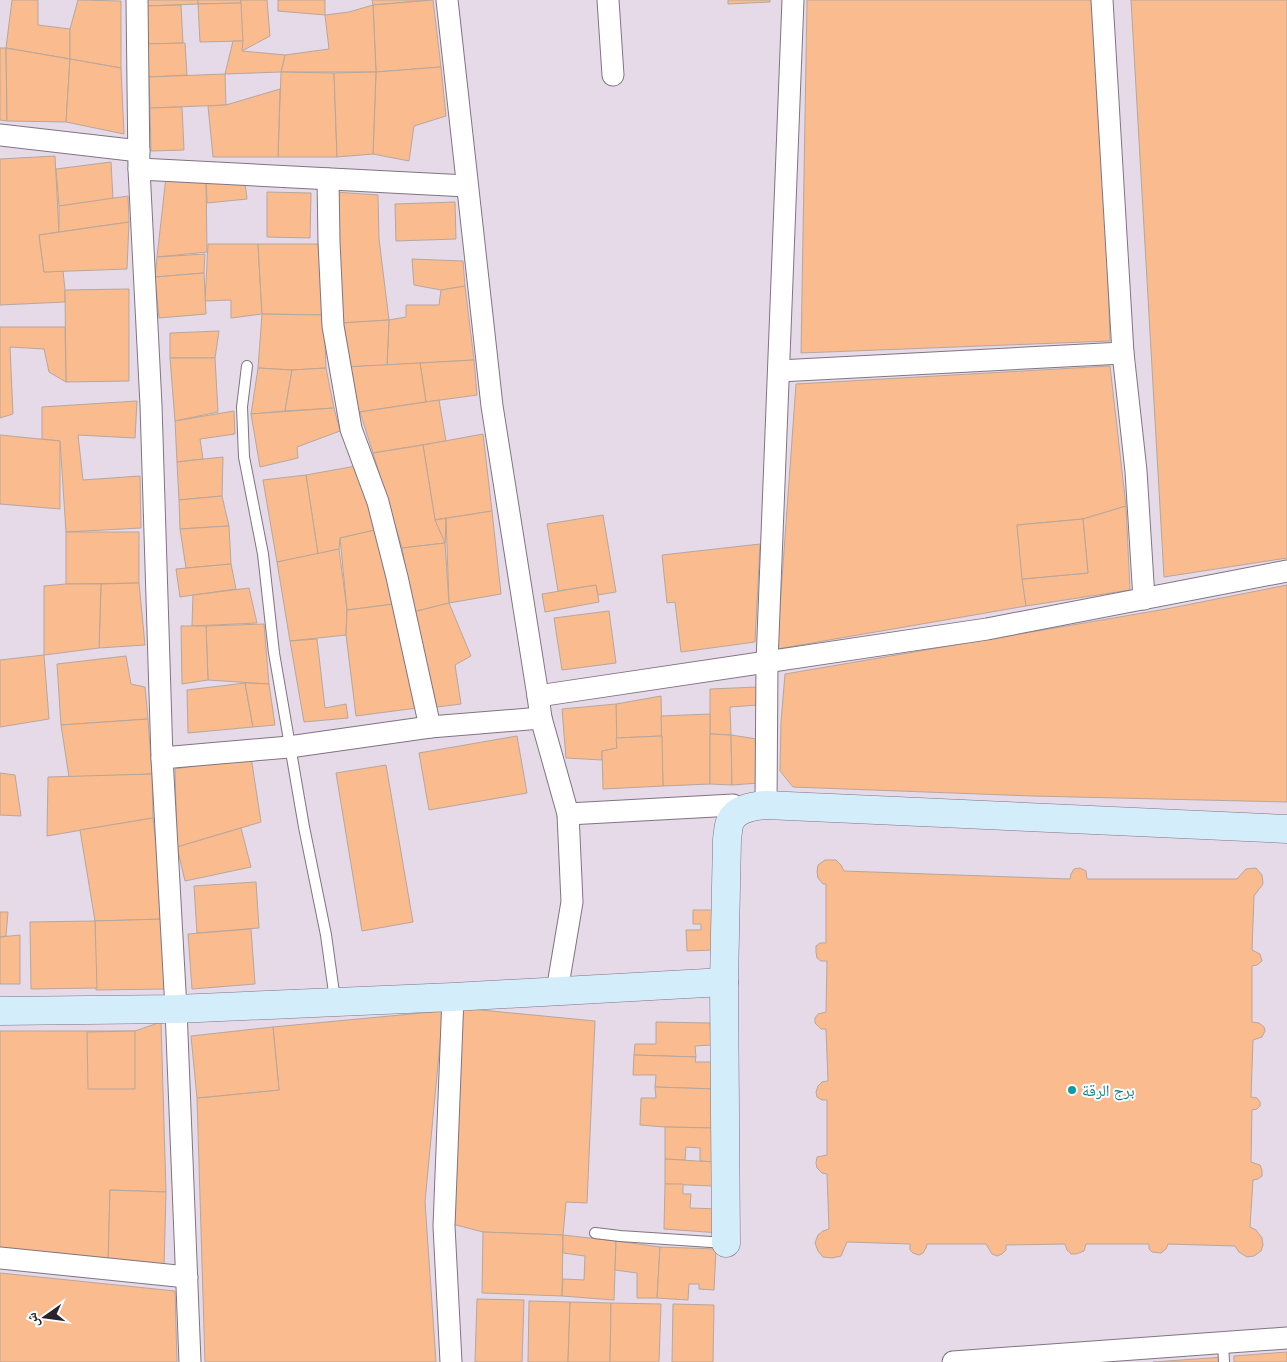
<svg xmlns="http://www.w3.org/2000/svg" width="1287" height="1362" viewBox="0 0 1287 1362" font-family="'Times New Roman','Noto Naskh Arabic',serif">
<rect width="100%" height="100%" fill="#e6d9e8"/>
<g fill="#fabb8e" stroke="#b7a79c">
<polygon points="12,0 38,0 38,25 70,29 70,59 6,48"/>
<polygon points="78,0 121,1 121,68 70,59 70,29"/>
<polygon points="146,0 198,0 198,4 146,6"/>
<polygon points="198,0 241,0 241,3 198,4"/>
<polygon points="241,0 267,0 270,36 242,51 233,41"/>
<polygon points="278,0 325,0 325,15 278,11"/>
<polygon points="372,0 432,0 373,5"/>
<polygon points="433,0 441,67 376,72 373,5"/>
<polygon points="728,0 770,0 770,2 728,4"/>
<polygon points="807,0 1099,0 1110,341 801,353"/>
<polygon points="1131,0 1287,0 1287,558 1164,577"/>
<polygon points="241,3 243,41 200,42 198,4"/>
<polygon points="181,5 183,43 147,44 146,6"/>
<polygon points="373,5 376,72 281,72 285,55 329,49 325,15 349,12"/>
<polygon points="233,41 243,41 242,51 285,55 281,72 225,74"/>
<polygon points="185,43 187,75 149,77 147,44"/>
<polygon points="0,48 6,48 7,121 0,120"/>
<polygon points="6,48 70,59 66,122 7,121"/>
<polygon points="70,59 121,68 124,134 66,122"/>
<polygon points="441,67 446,116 414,126 409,161 373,154 376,72"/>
<polygon points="281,72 334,73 337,157 278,157"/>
<polygon points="376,72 373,154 337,157 334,73"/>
<polygon points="225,74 226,105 150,108 149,77"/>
<polygon points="280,89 278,157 213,157 208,106 226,105"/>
<polygon points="182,107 184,150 151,151 150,108"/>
<polygon points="55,156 59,232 39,235 44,272 63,271 65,290 65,302 0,305 0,159"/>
<polygon points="111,162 113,199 59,206 56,169"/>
<polygon points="166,177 206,178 207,252 157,257"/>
<polygon points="206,178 245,183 247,199 207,203"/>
<polygon points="267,192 311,193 310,238 267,237"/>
<polygon points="335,192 378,195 379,239 389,320 341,323"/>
<polygon points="128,196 129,222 59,232 59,206"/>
<polygon points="455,202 456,239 396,241 395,204"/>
<polygon points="129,222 127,269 44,272 39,235"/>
<polygon points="208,244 258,244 262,314 231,318 231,300 205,301"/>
<polygon points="258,244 318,244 324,315 262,314"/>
<polygon points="205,254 204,273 155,277 157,257"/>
<polygon points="412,259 463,261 465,286 441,290 414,285"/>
<polygon points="204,273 206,314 159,318 155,277"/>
<polygon points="465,286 474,360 387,365 389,320 406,317 406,305 439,305 441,290"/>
<polygon points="129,289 129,381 66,382 65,290"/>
<polygon points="262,314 324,315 326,368 292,370 258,368"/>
<polygon points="389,320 387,365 345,367 341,323"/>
<polygon points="0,327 65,327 66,382 49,372 44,349 10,347 13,414 0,418"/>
<polygon points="219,331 215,358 170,358 170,333"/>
<polygon points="170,358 215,358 218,412 175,421"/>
<polygon points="474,360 477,395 426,402 420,363"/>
<polygon points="420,363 426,402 352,413 345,367"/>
<polygon points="1110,366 1126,506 1083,519 1017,525 1026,606 777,649 796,384"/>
<polygon points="258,368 292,370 285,411 251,414"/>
<polygon points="326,368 334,408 285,411 292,370"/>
<polygon points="439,400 446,441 373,453 360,412"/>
<polygon points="137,401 135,438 78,435 83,480 140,476 141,528 66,532 60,441 42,439 42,407"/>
<polygon points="334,408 340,431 297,447 298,458 260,467 251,414"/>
<polygon points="234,411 235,434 200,439 203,459 177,462 175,421"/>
<polygon points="483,434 492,511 435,520 423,445"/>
<polygon points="0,435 60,441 60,509 0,504"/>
<polygon points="423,445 435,520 446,518 445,543 402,548 373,453"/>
<polygon points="223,457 222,496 179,500 177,462"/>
<polygon points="356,466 375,530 340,538 339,549 318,554 306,475"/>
<polygon points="306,475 318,554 277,562 263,480"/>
<polygon points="222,496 229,526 180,529 179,500"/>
<polygon points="1126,506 1130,590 1026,606 1022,579 1088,573 1083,519"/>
<polygon points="492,511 501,594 449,603 446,518 445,543 435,520"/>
<polygon points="603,515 616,592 598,595 596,585 558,591 547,524"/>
<polygon points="1083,519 1088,573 1022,579 1017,525"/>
<polygon points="229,526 231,564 186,568 180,529"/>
<polygon points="375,530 394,604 347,610 340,538"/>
<polygon points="66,532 139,532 139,583 66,584"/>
<polygon points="445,543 449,603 413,612 402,548"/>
<polygon points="760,544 755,642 681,652 675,602 667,603 662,555"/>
<polygon points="339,549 347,610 346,635 290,641 277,562"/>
<polygon points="231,564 236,589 180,597 176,569"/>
<polygon points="139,583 145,645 99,648 101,584"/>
<polygon points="66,584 101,584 99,648 44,655 44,586"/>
<polygon points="596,585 599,602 545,612 542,594"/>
<polygon points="1287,585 1287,802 1032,796 793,787 780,771 781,722 785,674 1166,609"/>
<polygon points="249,588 257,623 192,626 193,595"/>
<polygon points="449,603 471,656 455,665 461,704 437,707 413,612"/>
<polygon points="394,604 417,708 356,716 346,635 347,610"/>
<polygon points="609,611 616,663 562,670 554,618"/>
<polygon points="264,624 269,684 208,680 206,626"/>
<polygon points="181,626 206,626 208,680 182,684"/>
<polygon points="317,639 325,708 346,704 348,718 304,722 290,641"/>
<polygon points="44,655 49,719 0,727 0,660"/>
<polygon points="126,656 131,684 145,687 148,719 61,725 57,664"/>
<polygon points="245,683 253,727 188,733 187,690"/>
<polygon points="245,683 269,684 275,725 253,727"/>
<polygon points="758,687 758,705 730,707 731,735 710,734 710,689"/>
<polygon points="661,696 662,736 616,738 616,704"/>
<polygon points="616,704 617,748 602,751 602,760 566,758 562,709"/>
<polygon points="710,714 710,784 663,786 661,716"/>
<polygon points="148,719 152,774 69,777 61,725"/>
<polygon points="710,734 731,735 732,785 710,784"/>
<polygon points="731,735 757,739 759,783 732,785"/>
<polygon points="517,736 527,793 429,810 419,753"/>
<polygon points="662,736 663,786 603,789 602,751 617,748 616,738"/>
<polygon points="251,757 261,822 177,847 175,769"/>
<polygon points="386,765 413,922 362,931 336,773"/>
<polygon points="0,773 15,775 21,816 0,815"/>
<polygon points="152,774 153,818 47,836 48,777"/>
<polygon points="153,818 164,919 95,921 80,830"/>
<polygon points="241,828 251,867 185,881 177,847"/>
<polygon points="825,860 836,860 841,865 844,871 1070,879 1071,874 1074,869 1080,868 1086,871 1087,879 1237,879 1246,869 1256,868 1262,875 1263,884 1254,896 1252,950 1260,954 1262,961 1257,965 1252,966 1252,1022 1259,1023 1264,1027 1265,1031 1262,1037 1253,1040 1251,1097 1257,1098 1260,1102 1260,1106 1257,1109 1252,1110 1251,1162 1260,1165 1262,1170 1262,1176 1258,1179 1253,1180 1250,1227 1256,1230 1262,1238 1263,1245 1261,1251 1254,1256 1247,1257 1239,1252 1235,1246 1168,1244 1166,1249 1161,1253 1152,1252 1149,1249 1149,1244 1086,1244 1084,1251 1076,1254 1071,1254 1067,1250 1065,1244 1006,1245 1006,1250 1002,1254 997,1256 992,1254 986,1244 927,1244 926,1248 923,1253 919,1255 913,1253 910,1250 910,1244 847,1242 841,1256 832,1258 823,1257 818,1251 815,1243 818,1235 823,1231 829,1229 827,1174 822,1173 817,1168 816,1163 817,1157 827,1155 827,1100 822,1100 817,1097 816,1092 818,1086 822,1082 828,1081 826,1029 821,1029 815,1023 815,1018 818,1014 826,1012 827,961 821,961 817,958 816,952 816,946 820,943 826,943 826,884 823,884 818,878 817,872 818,865"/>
<polygon points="256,882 259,928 197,933 194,886"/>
<polygon points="693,910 713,910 714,950 687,951 686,930 701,930 701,924 693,924"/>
<polygon points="0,912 8,912 6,936 0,937"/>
<polygon points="164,919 166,989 96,990 95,921"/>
<polygon points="95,921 97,988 31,989 30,922"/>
<polygon points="251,929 255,984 192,989 188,934"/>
<polygon points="20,935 20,984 0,984 0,937"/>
<polygon points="460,1008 595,1021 587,1203 566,1202 563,1235 483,1232 452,1224"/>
<polygon points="443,1011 425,1202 436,1362 205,1362 197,1098 279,1090 273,1027"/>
<polygon points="161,1022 166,1192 110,1190 108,1265 0,1253 0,1031 135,1031"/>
<polygon points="656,1022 710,1023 711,1045 695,1046 696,1057 634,1055 635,1044 656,1044"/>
<polygon points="273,1027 279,1090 197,1098 191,1036"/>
<polygon points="135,1031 135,1089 88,1089 87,1032"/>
<polygon points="634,1055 696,1057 695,1062 715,1062 715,1089 655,1087 656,1075 633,1075"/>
<polygon points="655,1087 715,1089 714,1128 665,1127 640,1125 641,1098 656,1098"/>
<polygon points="665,1127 714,1128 714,1162 700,1161 700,1148 686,1147 685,1160 665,1159"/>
<polygon points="665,1159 714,1162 713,1186 665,1184"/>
<polygon points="665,1184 683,1184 683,1194 691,1194 690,1208 719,1209 720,1233 664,1229"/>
<polygon points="110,1190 166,1192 164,1267 108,1265"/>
<polygon points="483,1232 563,1235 562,1296 482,1293"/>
<polygon points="563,1235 616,1241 614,1300 562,1296 563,1279 584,1280 585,1256 563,1253"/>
<polygon points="616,1241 660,1247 657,1298 637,1298 637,1273 615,1270"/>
<polygon points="660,1247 716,1249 714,1290 699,1289 699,1284 689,1284 688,1300 657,1298"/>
<polygon points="0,1273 175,1291 177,1362 0,1362"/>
<polygon points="477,1299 524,1300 522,1362 475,1362"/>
<polygon points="529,1301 570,1302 568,1362 528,1362"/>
<polygon points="570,1302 611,1303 610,1362 568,1362"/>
<polygon points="611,1303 661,1304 659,1362 610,1362"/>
<polygon points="673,1304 714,1305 713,1362 672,1362"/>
<polygon points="1287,1352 1287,1362 1234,1362 1234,1356"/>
<polygon points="1224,1357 1224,1362 1153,1362"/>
</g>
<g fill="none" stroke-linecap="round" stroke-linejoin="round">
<g stroke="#807482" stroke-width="12">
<g id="lane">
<polyline points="247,366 242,407 244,457 263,554 274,653 304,827 326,935 335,1000"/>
<polyline points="595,1233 620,1236 726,1243"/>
<polyline points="1223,1343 1224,1362"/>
</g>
</g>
<g stroke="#807482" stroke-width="23">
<g id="street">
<polyline points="137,0 139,169 151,405 162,758 176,1009 190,1362"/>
<polyline points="447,0 492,406 538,696 541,718 568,814 572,902 557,991"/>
<polyline points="608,0 613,75"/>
<polyline points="1102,0 1123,353 1136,471 1144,599"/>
<polyline points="0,135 139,151"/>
<polyline points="139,169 467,186"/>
<polyline points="328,179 329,242 333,326 351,429 378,502 397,577 430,727"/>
<polyline points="779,371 1123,353"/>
<polyline points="538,696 987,629 1287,571"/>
<polyline points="162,758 289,747 430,727 541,718"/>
<polyline points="766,805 767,662 793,0"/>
<polyline points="568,814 733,805 739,811"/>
<polyline points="0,1258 187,1277"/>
<polyline points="451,1362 444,1226 453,997"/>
<polyline points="953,1362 1287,1338"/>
</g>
</g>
<g stroke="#807482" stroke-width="29">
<g id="secondary">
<polyline points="0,1011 176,1009 453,997 724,982"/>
<path d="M 726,1243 L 724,982 L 727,839 C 728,834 728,827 730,822 C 736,808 753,806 766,805 L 1287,829"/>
</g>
</g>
<use href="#lane" stroke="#fff" stroke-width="10"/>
<use href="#street" stroke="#fff" stroke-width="21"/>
<use href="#secondary" stroke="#d3edfa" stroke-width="28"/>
</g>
<circle fill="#0f9aa8" stroke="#fff" stroke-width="2" cx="1072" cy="1090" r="5"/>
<g text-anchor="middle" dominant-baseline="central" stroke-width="4" stroke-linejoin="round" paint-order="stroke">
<g font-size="16" fill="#0d838f" stroke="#fff" text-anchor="start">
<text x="1082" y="1090">برج الرقة</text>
</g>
</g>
<g transform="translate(45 1317) rotate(256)" stroke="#ffffff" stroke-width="4" paint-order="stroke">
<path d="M0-4L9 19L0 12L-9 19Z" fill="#292429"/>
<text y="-8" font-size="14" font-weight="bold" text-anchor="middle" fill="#292429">ش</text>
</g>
</svg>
